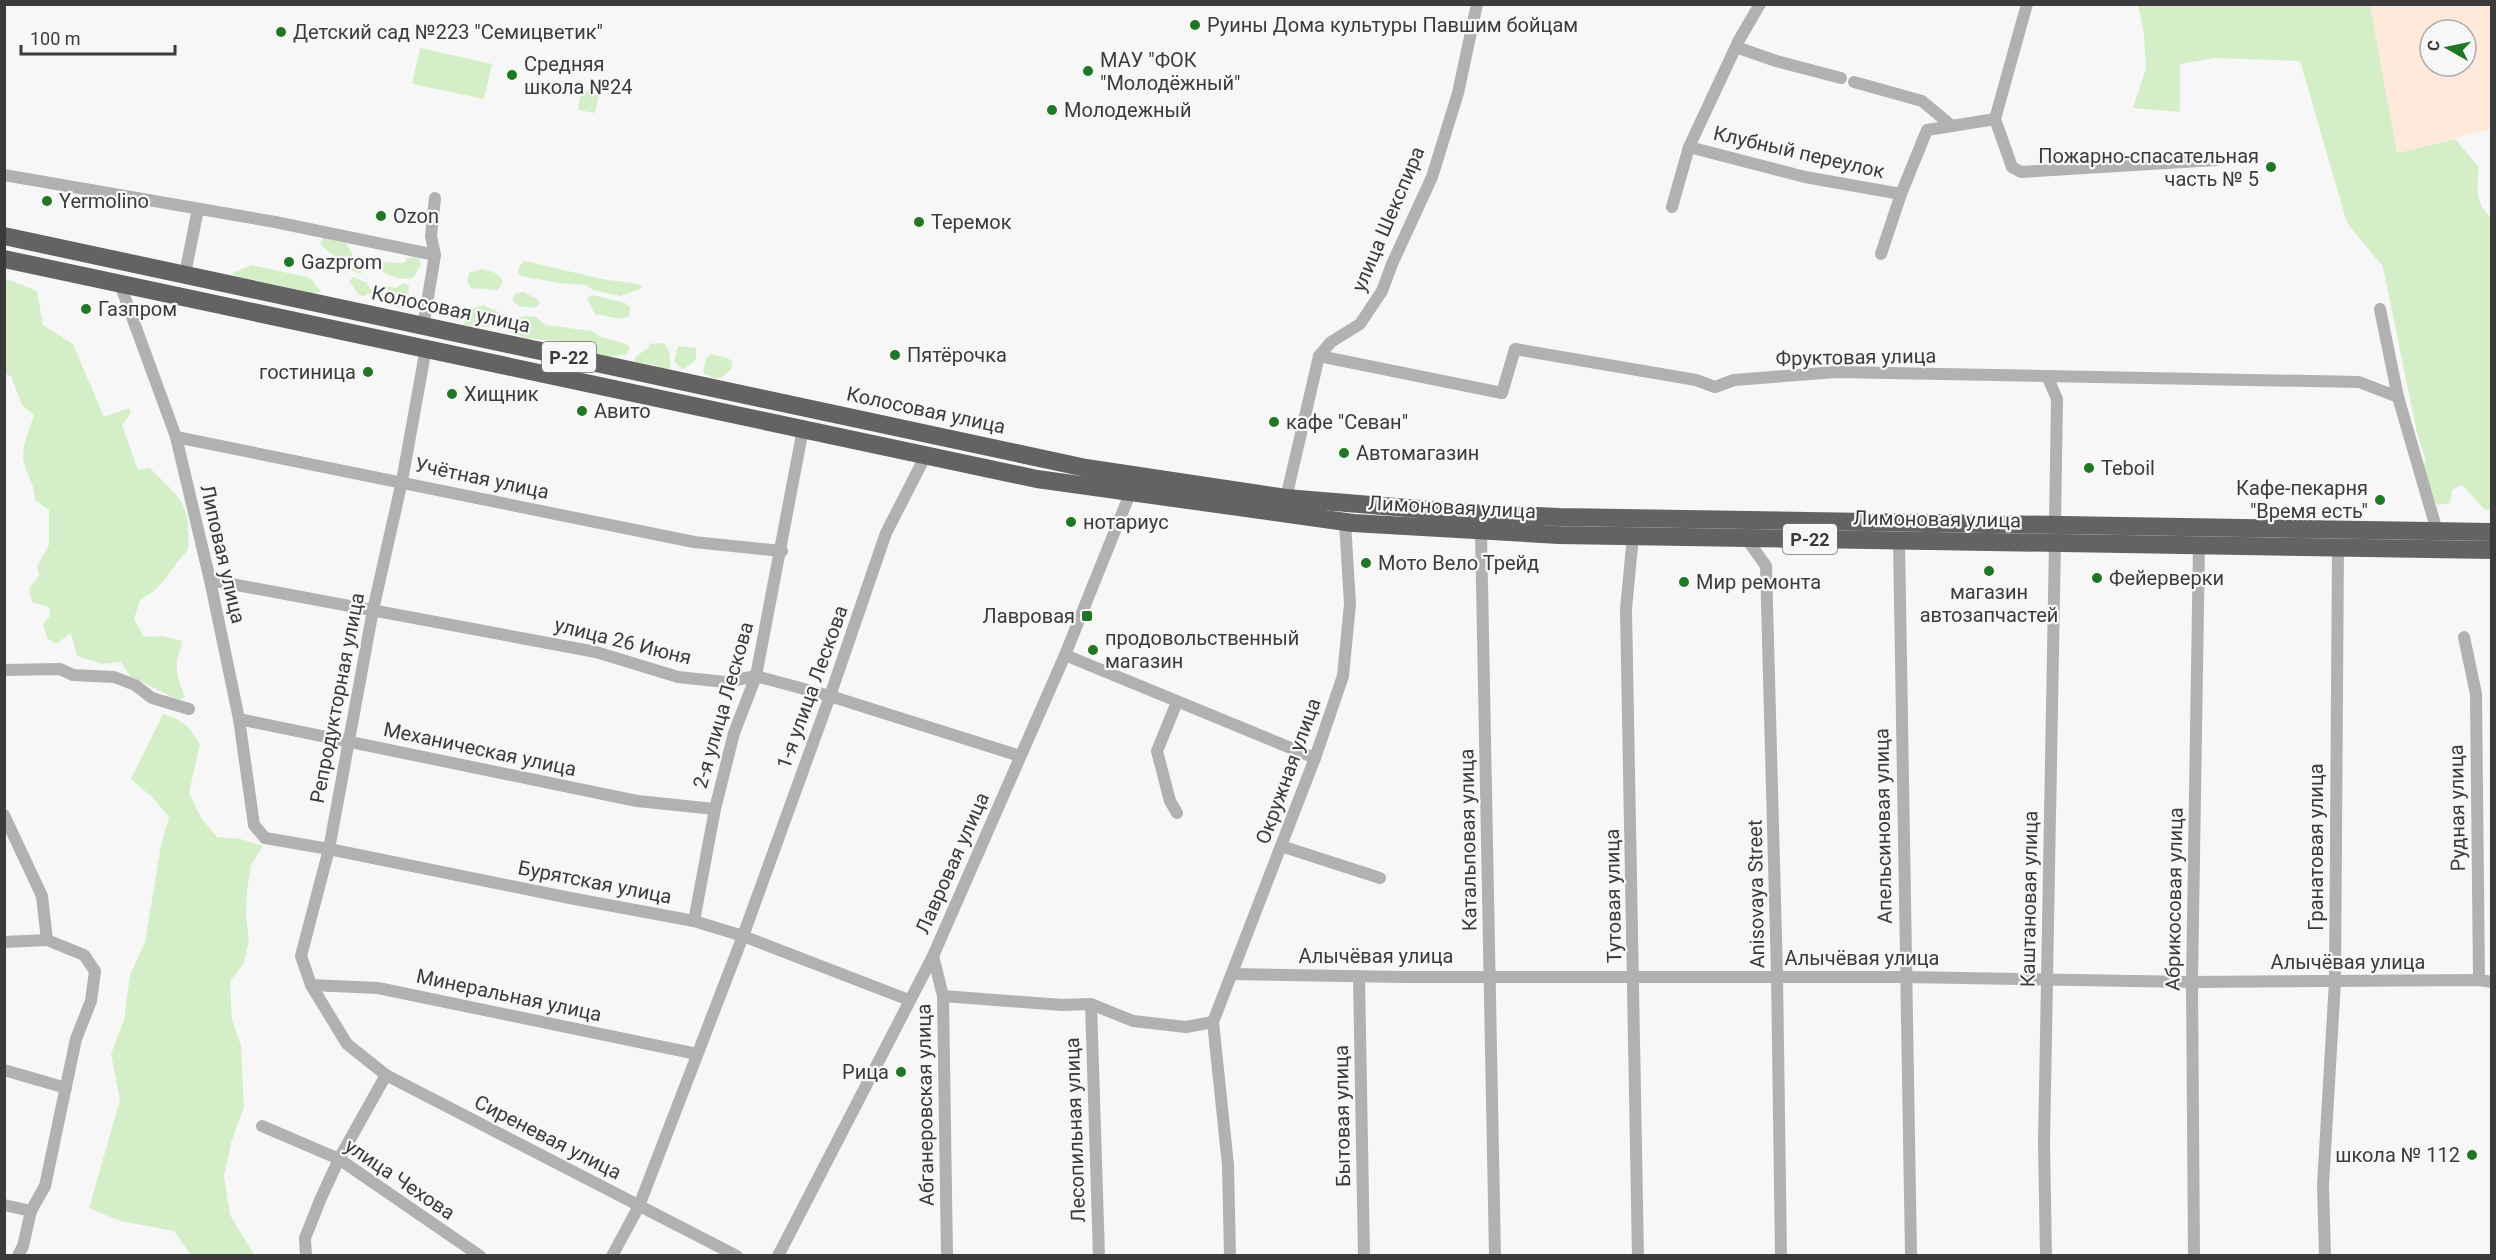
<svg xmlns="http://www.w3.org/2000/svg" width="2496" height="1260" viewBox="0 0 2496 1260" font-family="Roboto,sans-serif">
<rect width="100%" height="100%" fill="#f7f7f8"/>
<path fill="#fee9db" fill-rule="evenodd" d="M 2370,5 L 2491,5 L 2491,129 L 2397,153 ZM 2430,30 L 2466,30 L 2466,66 L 2430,66 Z"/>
<g fill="#d4efc8">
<path d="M 2138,5 L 2370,5 L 2397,153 L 2455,139 L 2479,167 C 2477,187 2474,203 2492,218 L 2491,511 L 2484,509 L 2462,485 L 2452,490 L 2450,503 L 2438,505 L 2427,494 L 2422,465 L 2426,462 L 2417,433 L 2383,267 L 2347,223 L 2300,61 L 2215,58 L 2180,64 L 2180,112 L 2133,108 L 2146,68 L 2144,34 Z"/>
<polygon points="420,48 492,64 484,99 412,84"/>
<polygon points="581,90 599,93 595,113 578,110"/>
<polygon points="323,238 346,243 361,269 361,274 349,270 341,257 334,256 320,244"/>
<path d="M 413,257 L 419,259 L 421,264 C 419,268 416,274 413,277 C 404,283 382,273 377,267 L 379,262 L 404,263 L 407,258 Z"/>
<polygon points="525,261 602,279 639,284 642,288 620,296 593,290 586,285 559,283 521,276 518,272 520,265"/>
<polygon points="251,265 307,277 312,280 321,292 313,293 233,275 235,272"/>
<path d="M 481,269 C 491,271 498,272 503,282 L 498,290 L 471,288 L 467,282 L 469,273 Z"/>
<polygon points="353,277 367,283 372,292 364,296 359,295 349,281"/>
<path d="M 4,278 L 37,291 L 43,325 L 73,344 L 104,417 L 129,408 L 131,413 L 122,425 L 138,470 L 150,468 C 181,500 191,502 188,550 C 170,568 165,587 140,600 L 134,619 L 144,637 L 163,636 L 182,641 C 182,649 180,650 178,656 C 174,668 180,685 185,697 L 178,700 L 130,676 L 121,662 L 102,664 L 77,656 L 71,633 L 56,644 L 47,638 L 43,624 L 50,616 L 49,607 L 32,602 L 29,589 L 39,575 L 37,566 L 49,545 L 49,510 L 35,500 C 34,481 28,479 24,463 C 20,449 30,428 34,415 L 22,405 L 11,376 L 5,374 Z"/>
<polygon points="404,283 409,286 408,305 403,309 379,302 376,297 377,293 386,292 388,286 395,288"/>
<polygon points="523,292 537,299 540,304 534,308 519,306 513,301 514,294"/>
<polygon points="593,295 625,303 630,307 629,316 622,319 595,314 587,298"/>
<polygon points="483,305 514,319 526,316 536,317 546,325 592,331 601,337 624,343 630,347 627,354 608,357 566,347 557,341 525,338 501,328 464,325 466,311"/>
<polygon points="658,343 665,344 669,352 671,368 662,370 655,365 635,362 635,357 648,348 650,344"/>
<polygon points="678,346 696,348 696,360 684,369 679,367 674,361"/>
<polygon points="711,354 728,358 732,362 732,368 722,378 713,378 703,373 706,358"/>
<path d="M 163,714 C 182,719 190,727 200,744 L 189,793 L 201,818 L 217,837 L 240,839 L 263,846 L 251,865 L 247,891 L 246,916 L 249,940 L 244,963 L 230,981 L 232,1020 L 241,1046 L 244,1107 L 231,1143 L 224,1176 L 230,1215 L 254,1255 L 191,1255 L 174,1231 L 120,1221 L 89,1208 L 120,1100 L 111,1054 L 124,1020 L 130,975 L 145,942 L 161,845 L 169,817 L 152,797 L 131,779 Z"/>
</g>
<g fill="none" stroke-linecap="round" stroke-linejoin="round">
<g stroke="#b2b1b1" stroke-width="12">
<polyline points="2027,4 1995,119 2012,167 2021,172 2216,160"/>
<polyline points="1736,47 1776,61 1841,78"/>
<polyline points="1854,82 1922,101 1952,126"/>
<polyline points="1689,147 1805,177 1901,194"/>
<polyline points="4,175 275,222 435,255"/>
<polyline points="1672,207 1689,147 1739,40 1760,4"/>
<polyline points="1881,254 1901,194 1927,130 1995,119"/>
<polyline points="185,274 198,209"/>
<polyline points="120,284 176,437 210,580 239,719 254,825 265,838 329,849 570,898 694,921 743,936 909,1000"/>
<polyline points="2380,309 2398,397 2437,531"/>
<polyline points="423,327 435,255 431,236 435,198"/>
<polyline points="426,348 402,481 373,610 329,849 301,956 311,985 347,1044 386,1075 737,1256"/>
<polyline points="1319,356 1502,393 1515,349 1696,380 1715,387 1734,380 1836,372 2359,382 2398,397"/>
<polyline points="2048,378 2057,399 2055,524"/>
<polyline points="176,437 694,542 782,551"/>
<polyline points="1286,498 1319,356 1331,342 1360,324 1382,291 1392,264 1432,177 1458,93 1477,4"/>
<polyline points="1481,532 1495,1256"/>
<polyline points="1633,536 1626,609 1638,1256"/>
<polyline points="1746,538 1766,566 1777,974 1781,1256"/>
<polyline points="1899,541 1911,1256"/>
<polyline points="210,580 596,652 678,677 725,682 756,676 830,696 1020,756"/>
<polyline points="2464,637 2476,694 2479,980"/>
<polyline points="1065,655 1315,758"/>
<polyline points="4,670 60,669 73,675 114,677 135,685 152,698 189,709"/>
<polyline points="239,719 637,801 715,809"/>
<polyline points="1177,813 1170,801 1157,751 1177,702"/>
<polyline points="4,815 42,896 47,940"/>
<polyline points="1281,846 1380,878"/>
<polyline points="694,921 715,809 734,733 756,676 803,429"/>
<polyline points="4,942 47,940 84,955 95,971 91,1001 76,1039 45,1186 31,1211 23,1246 18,1256"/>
<polyline points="933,956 943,996 947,1256"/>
<polyline points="1233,974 1404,977 1905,977 2192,982 2479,980 2492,982"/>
<polyline points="1359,976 1364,1256"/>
<polyline points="311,985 378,988 697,1054"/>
<polyline points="943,996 1062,1005 1091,1004 1133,1021 1186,1027 1213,1022"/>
<polyline points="1091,1004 1099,1256"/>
<polyline points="4,1070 66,1088"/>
<polyline points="262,1126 339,1159 480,1256"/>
<polyline points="4,1205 31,1211"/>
<polyline points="306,1256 305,1238 321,1198 339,1159 386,1075"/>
<polyline points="612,1256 639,1206 743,936 830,696 886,533 926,455"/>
<polyline points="778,1256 933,956 1065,655 1133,486"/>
<polyline points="1230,1256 1228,1165 1213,1022 1315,758 1343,676 1350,604 1345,522"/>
<polyline points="2046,1256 2044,1143 2055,543"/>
<polyline points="2194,1256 2192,982 2199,544"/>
<polyline points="2325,1256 2323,1185 2335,981 2338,547"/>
</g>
<g stroke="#646362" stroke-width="18">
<polyline points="4,236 1086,468 1286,498 1468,513 1559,517 2492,532"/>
<polyline points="4,259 1037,479 1353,523 1559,535 2492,550"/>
</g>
</g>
<g fill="#207724" stroke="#f7f7f8" stroke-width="2">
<circle cx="1195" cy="25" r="6"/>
<circle cx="281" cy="32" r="6"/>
<circle cx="1088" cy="71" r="6"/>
<circle cx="512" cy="75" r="6"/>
<circle cx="1052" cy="110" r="6"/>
<circle cx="2271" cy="167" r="6"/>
<circle cx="47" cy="201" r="6"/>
<circle cx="381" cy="216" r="6"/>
<circle cx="919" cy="222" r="6"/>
<circle cx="289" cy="262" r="6"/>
<circle cx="86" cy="309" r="6"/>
<circle cx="895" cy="355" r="6"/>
<circle cx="368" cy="372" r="6"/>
<circle cx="452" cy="394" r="6"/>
<circle cx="582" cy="411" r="6"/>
<circle cx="1274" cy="422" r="6"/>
<circle cx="1344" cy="453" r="6"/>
<circle cx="2089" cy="468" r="6"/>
<circle cx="2380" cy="500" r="6"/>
<circle cx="1071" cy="522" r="6"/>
<circle cx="1366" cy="563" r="6"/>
<circle cx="1989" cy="571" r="6"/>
<circle cx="2097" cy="578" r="6"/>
<circle cx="1684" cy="582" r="6"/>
<rect x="1081" y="610" width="12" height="12" rx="3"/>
<circle cx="1093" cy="650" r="6"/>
<circle cx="901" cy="1072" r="6"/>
<circle cx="2472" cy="1155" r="6"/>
</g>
<g text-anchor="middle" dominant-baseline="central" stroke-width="4.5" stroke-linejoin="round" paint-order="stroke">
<g fill="#f7f7f8" stroke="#737374" stroke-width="1.5">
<rect x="542" y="342" width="54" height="30" rx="4.5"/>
<rect x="1783" y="524" width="54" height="30" rx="4.5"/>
</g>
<g font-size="18" font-weight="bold" fill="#3b3b3b">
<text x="569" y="357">Р-22</text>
<text x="1810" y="539">Р-22</text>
</g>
<g font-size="20" fill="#3b3b3b" stroke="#f7f7f8" text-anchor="start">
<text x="1207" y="25">Руины Дома культуры Павшим бойцам</text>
<text x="293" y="32">Детский сад №223 "Семицветик"</text>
<text x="1100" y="60">МАУ "ФОК<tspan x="1100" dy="23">"Молодёжный"</tspan></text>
<text x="524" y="64">Средняя<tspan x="524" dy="23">школа №24</tspan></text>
<text x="1064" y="110">Молодежный</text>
<text x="2259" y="156" text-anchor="end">Пожарно-спасательная<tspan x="2259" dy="23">часть № 5</tspan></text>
<text x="59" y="201">Yermolino</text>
<text x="393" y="216">Ozon</text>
<text x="931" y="222">Теремок</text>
<text x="301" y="262">Gazprom</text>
<text x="98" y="309">Газпром</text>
<text x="907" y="355">Пятёрочка</text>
<text x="356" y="372" text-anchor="end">гостиница</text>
<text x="464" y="394">Хищник</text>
<text x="594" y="411">Авито</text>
<text x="1286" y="422">кафе "Севан"</text>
<text x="1356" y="453">Автомагазин</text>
<text x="2101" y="468">Teboil</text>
<text x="2368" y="488" text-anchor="end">Кафе-пекарня<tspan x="2368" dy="23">"Время есть"</tspan></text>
<text x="1083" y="522">нотариус</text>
<text x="1378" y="563">Мото Вело Трейд</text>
<text x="2109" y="578">Фейерверки</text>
<text x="1696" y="582">Мир ремонта</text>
<text x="1989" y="592" text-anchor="middle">магазин<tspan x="1989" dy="23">автозапчастей</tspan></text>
<text x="1075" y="616" text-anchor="end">Лавровая</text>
<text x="1105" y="638">продовольственный<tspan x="1105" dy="23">магазин</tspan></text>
<text x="889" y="1072" text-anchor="end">Рица</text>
<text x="2460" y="1155" text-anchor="end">школа № 112</text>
</g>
<g font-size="20" fill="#3b3b3b" stroke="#f7f7f8">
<text transform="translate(1799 152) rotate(13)">Клубный переулок</text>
<text transform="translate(1388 219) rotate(-67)">улица Шекспира</text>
<text transform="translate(451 309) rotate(12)">Колосовая улица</text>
<text transform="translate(1856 357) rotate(-1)">Фруктовая улица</text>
<text transform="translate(926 410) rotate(12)">Колосовая улица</text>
<text transform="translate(482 478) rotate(12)">Учётная улица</text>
<text transform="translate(1452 507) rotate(3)">Лимоновая улица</text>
<text transform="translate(1937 519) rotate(1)">Лимоновая улица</text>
<text transform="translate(223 554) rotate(77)">Липовая улица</text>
<text transform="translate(623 641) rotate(14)">улица 26 Июня</text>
<text transform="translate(812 687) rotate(-70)">1-я улица Лескова</text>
<text transform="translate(337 698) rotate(-79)">Репродукторная улица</text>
<text transform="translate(723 705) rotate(-74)">2-я улица Лескова</text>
<text transform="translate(480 749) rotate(12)">Механическая улица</text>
<text transform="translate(1288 771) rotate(-70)">Окружная улица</text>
<text transform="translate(2457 808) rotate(-91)">Рудная улица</text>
<text transform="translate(1883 826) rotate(-91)">Апельсиновая улица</text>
<text transform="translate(1468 840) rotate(-91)">Катальповая улица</text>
<text transform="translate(2316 847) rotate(-90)">Гранатовая улица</text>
<text transform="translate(952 863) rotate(-66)">Лавровая улица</text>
<text transform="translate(595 882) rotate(11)">Бурятская улица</text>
<text transform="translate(1756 894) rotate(-91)">Anisovaya Street</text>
<text transform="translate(1613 896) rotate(-91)">Тутовая улица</text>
<text transform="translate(2029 899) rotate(-89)">Каштановая улица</text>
<text transform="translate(2174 899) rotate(-89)">Абрикосовая улица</text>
<text x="1376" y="956">Алычёвая улица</text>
<text x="1862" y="958">Алычёвая улица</text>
<text x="2348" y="962">Алычёвая улица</text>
<text transform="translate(509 995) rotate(12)">Минеральная улица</text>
<text transform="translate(925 1105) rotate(-91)">Абганеровская улица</text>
<text transform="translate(1342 1116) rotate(-91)">Бытовая улица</text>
<text transform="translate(1075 1130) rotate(-92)">Лесопильная улица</text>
<text transform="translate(548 1137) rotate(27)">Сиреневая улица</text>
<text transform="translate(400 1179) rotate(34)">улица Чехова</text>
</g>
</g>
<rect width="2496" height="1260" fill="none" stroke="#3b3b3b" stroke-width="12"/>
<g transform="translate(2448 48) rotate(279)"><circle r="28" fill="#f7f7f8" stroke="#acacac" stroke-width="1.5"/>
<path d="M0-4.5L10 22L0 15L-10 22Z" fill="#207724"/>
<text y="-9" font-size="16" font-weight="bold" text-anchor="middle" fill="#3b3b3b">С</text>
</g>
<path d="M21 45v9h154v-9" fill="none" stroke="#3b3b3b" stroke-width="3"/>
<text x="30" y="45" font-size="18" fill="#3b3b3b" stroke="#f7f7f8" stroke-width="4.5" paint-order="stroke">100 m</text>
</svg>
